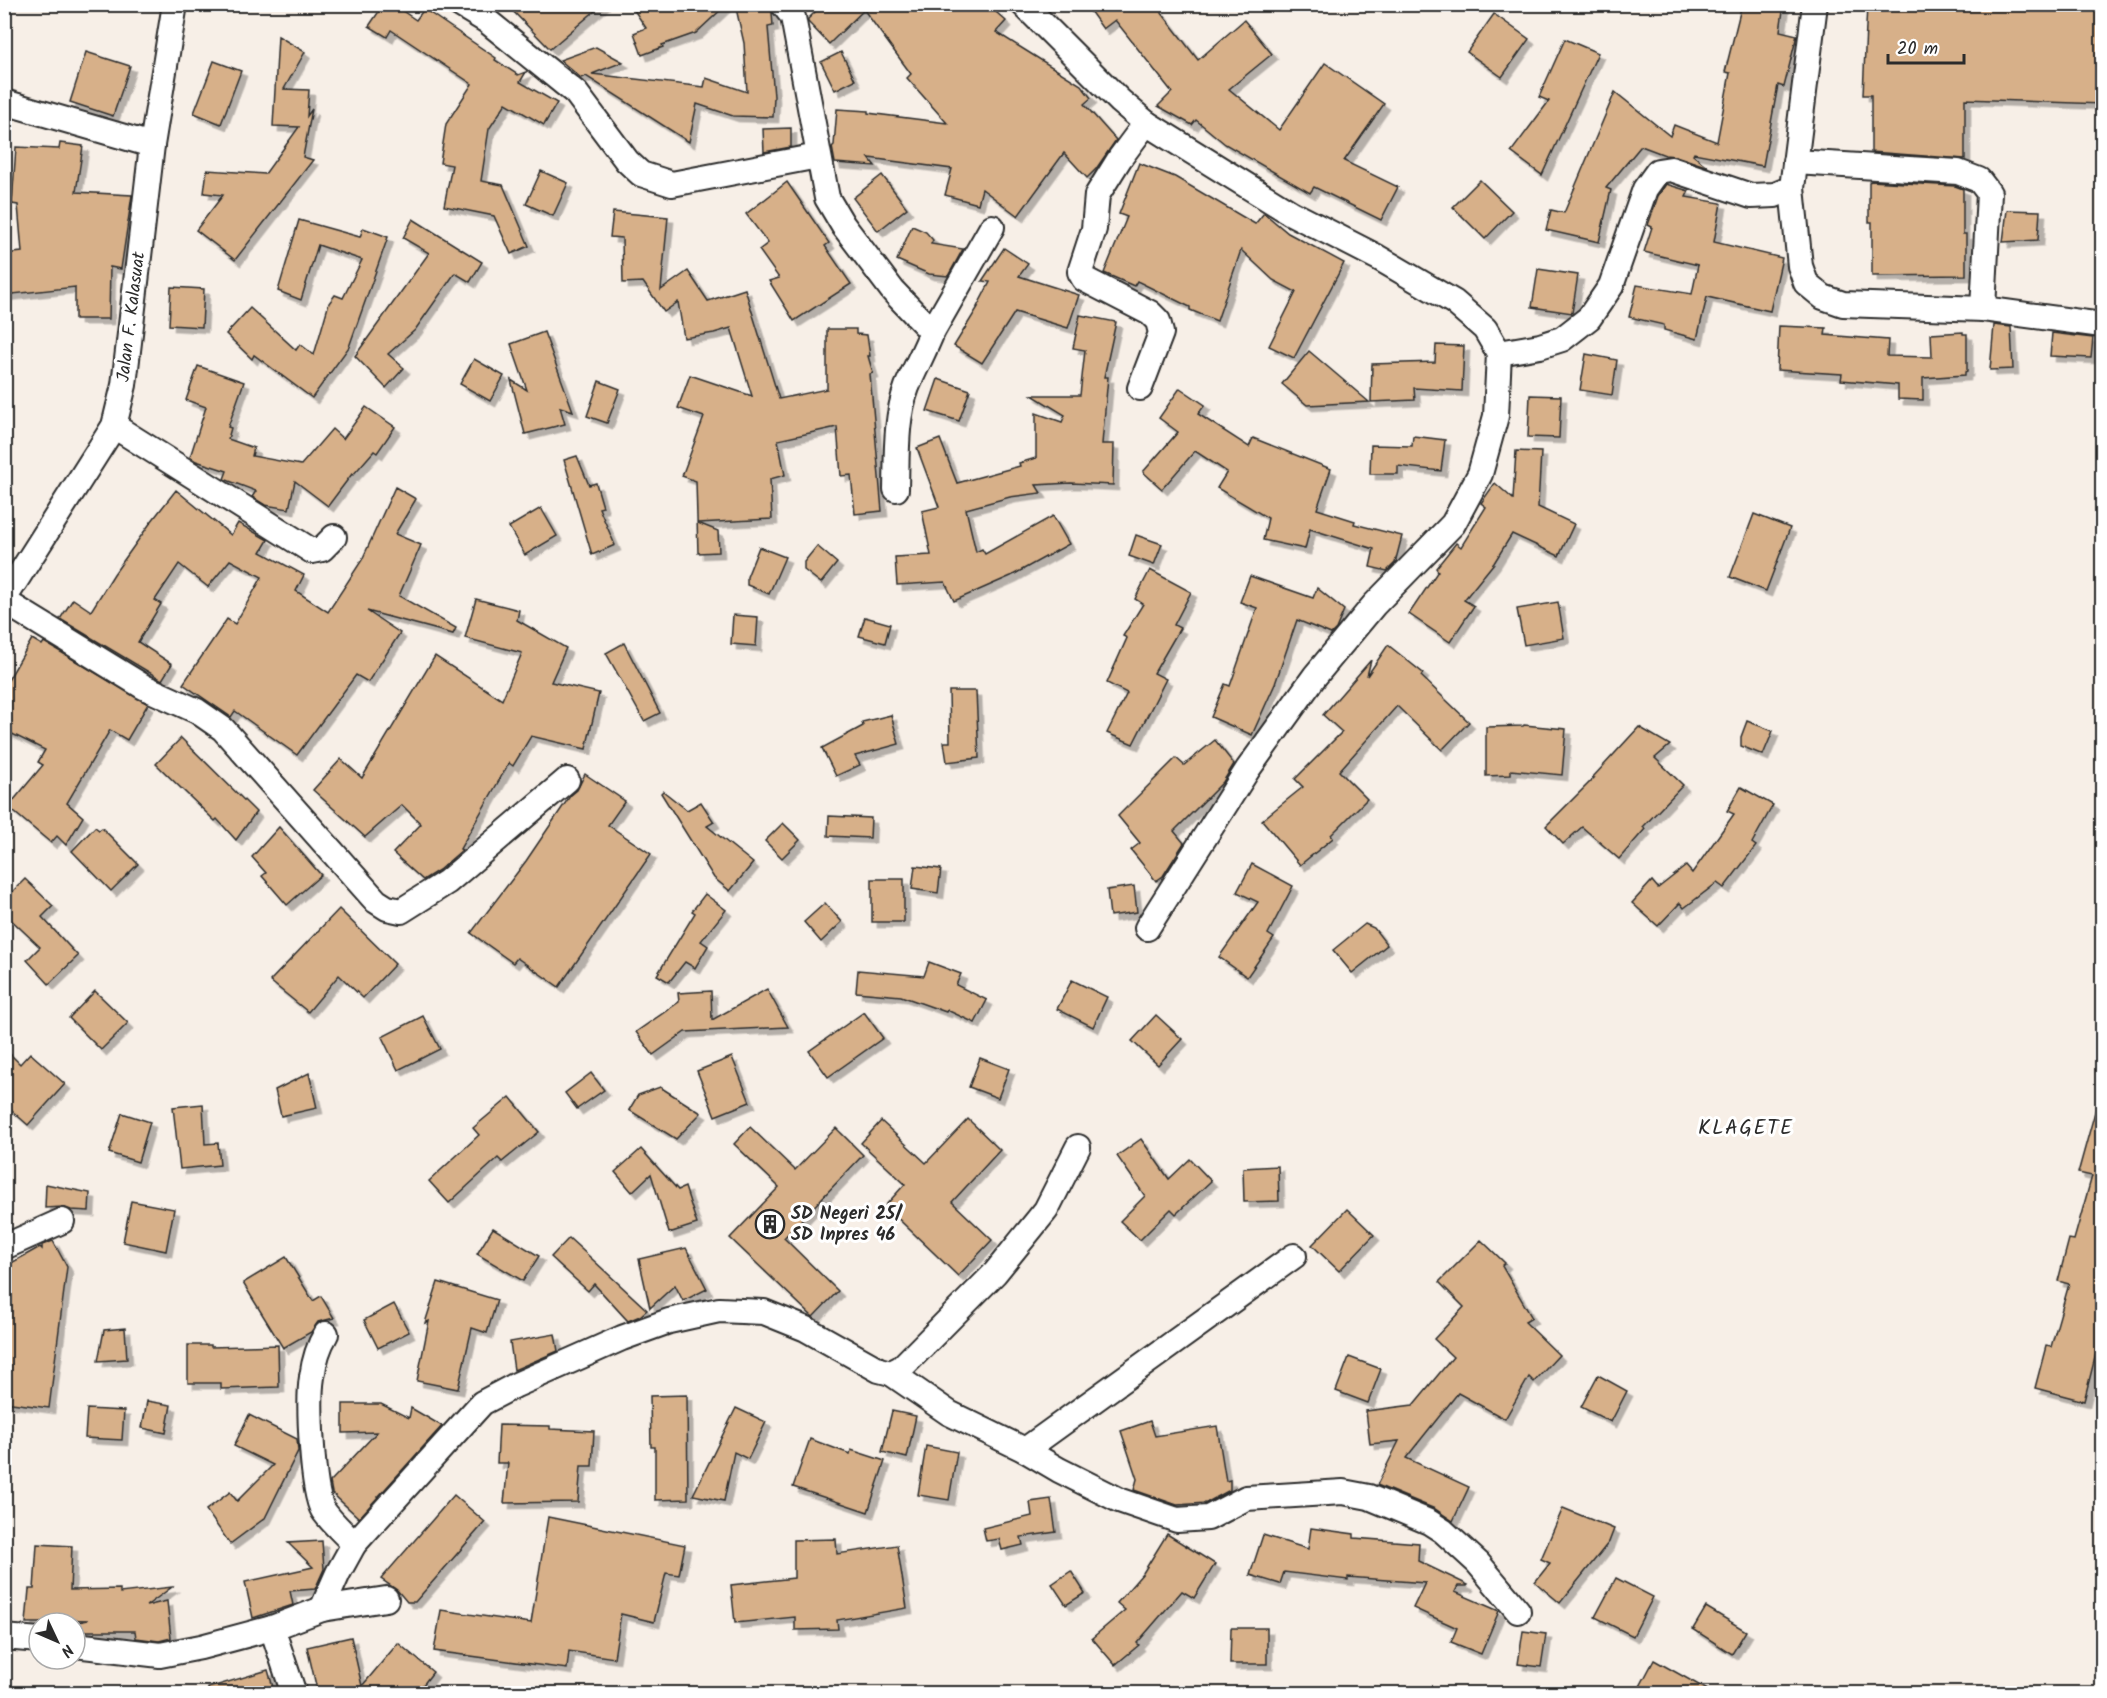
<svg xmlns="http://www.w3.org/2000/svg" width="2107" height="1698" viewBox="0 0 2107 1698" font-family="Kalam,sans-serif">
<defs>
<filter id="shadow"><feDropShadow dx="5.5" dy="5.5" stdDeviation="0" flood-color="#0004"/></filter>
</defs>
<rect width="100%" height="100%" fill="#f7efe7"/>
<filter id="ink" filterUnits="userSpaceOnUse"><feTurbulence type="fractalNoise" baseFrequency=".0167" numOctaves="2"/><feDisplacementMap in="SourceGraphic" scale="12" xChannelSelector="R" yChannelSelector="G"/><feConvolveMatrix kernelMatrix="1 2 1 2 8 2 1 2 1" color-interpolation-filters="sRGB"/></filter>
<g filter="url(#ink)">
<g fill="#d7b089" stroke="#2b2b2b" stroke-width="1.5" filter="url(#shadow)">
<polygon points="384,4 392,4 416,20 424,9 496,58 495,60 518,75 526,72 520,82 557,103 544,125 506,103 489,129 481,181 503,185 529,246 511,254 494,216 444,206 452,165 440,163 446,124 472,84 391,30 387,37 369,26"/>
<polygon points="506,4 603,4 550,49"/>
<polygon points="630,4 727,4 696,33 662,45 663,47 642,55 634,33 646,28"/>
<polygon points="735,4 769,4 772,13 773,26 768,27 774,96 773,117 733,116 697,104 689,142 586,76 581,78 560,60 596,47 623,62 592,74 704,87 706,78 747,92 744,43"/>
<polygon points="823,4 987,4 1006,21 996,32 1081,85 1091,98 1084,104 1116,140 1096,169 1087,178 1064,153 1018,216 982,189 978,204 945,195 952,169 869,158 875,166 835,163 832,147 834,145 837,109 868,111 868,113 947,123 907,78 911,74 864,10 829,44 808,22 808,19"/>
<polygon points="1085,4 1155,4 1198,60 1244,20 1272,54 1229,89 1279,130 1325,63 1384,104 1344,161 1398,187 1381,220 1314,187 1310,193 1225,144 1196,120 1192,125 1158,106 1172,92 1115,20 1103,29"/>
<polygon points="1742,4 1784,4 1780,31 1797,35 1784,87 1778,85 1763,166 1694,153 1693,155 1708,167 1676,156 1665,155 1641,146 1606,188 1611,190 1599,242 1546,230 1551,210 1564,213 1615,92 1670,136 1674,125 1717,142 1730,73 1725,72"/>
<polygon points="1867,4 2103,4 2103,104 1965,99 1965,159 1871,152 1871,95 1863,95"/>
<polygon points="1494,14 1529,39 1502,77 1467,52"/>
<polygon points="278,36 305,52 284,89 309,90 307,116 312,109 303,157 313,160 235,260 196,230 223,195 204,193 207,170 265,174 299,127 273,126"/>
<polygon points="1565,39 1598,53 1542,175 1511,152 1549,101 1539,97"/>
<polygon points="86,52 130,66 113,116 70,102"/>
<polygon points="841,52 855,80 835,90 821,62"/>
<polygon points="214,61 241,71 221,124 194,113"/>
<polygon points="791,128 791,147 764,152 763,129"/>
<polygon points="60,143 83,146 76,192 132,195 121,269 110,267 109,319 75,319 75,287 4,295 4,254 22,252 18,205 12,204 16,147 59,149"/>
<polygon points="1139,163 1175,177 1255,224 1264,213 1288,233 1344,263 1294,358 1269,346 1296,292 1273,280 1241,250 1217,321 1190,310 1190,307 1137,281 1134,286 1104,273 1127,217 1119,214"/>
<polygon points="541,171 568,183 553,216 526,204"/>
<polygon points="882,175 907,208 878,231 853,198"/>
<polygon points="1480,180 1512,211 1485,239 1453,207"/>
<polygon points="1871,181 1955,186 1963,189 1963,234 1966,234 1966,275 1872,276 1872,222 1869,222 1869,182"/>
<polygon points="787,182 829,243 825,246 851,284 794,321 769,281 779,278 759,250 768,243 746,214"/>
<polygon points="1666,184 1689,191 1686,197 1721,203 1714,242 1782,258 1770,311 1707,297 1697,339 1664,330 1664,325 1629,317 1637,285 1692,294 1698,265 1644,252 1652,227 1648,225 1658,196"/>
<polygon points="2007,210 2040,211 2038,240 2003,242"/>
<polygon points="613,212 668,217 661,290 688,271 708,301 745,289 779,399 827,389 827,329 856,329 856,334 867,335 870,356 868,356 873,373 870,374 882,511 855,514 851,475 841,476 837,427 778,440 785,475 770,479 772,519 698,523 718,531 719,552 698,553 696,481 682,476 704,417 678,408 690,375 752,396 731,328 714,333 684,338 678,302 664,312 643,282 623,283 622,238 610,237"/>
<polygon points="413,219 482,262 470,282 455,273 415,330 388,354 404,368 386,388 355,356 429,253 403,238"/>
<polygon points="299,220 360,237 363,228 388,237 349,347 312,398 254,355 252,359 226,334 250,308 296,350 300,344 314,355 329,303 335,295 343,298 362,260 318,245 301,300 278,291"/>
<polygon points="912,226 926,232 933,240 931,244 963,249 948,276 929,274 897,260"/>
<polygon points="1004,248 1028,264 1019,276 1079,295 1068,328 1015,312 982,363 954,346 978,307 977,307 990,282 982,281"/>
<polygon points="1538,269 1578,275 1572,313 1532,307"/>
<polygon points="171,287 204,289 202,327 169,325"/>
<polygon points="1080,315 1116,322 1104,377 1108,377 1102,444 1114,444 1113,485 1071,483 1036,485 1041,493 1010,497 966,509 976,552 982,549 985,554 1053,516 1069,544 1011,576 954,601 945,582 897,585 895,557 931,555 922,511 939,507 917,448 940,439 957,483 1020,466 1019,463 1036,458 1036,413 1062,422 1065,415 1032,395 1080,395 1085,350 1073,348"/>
<polygon points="1994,325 2011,327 2013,369 1990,370"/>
<polygon points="1779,326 1826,328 1825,335 1888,340 1887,356 1932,357 1931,334 1963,332 1963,334 1967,334 1967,371 1965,372 1965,375 1923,378 1923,400 1898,399 1898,385 1841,380 1842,374 1777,370"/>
<polygon points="544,332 573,411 560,407 565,424 525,434 511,380 527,390 511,344"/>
<polygon points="2052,333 2093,338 2091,358 2050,356"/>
<polygon points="1436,345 1464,346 1462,391 1414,388 1415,400 1371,402 1372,364 1435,362"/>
<polygon points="1309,351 1369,402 1307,405 1282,384"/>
<polygon points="1586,354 1617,360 1612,395 1580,390"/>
<polygon points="474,359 504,376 490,401 460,384"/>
<polygon points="198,366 244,382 228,427 231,428 228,439 254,448 252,456 301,465 332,429 343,439 366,407 395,427 377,453 374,451 353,475 352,474 328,506 295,481 289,509 265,505 252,497 256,491 224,479 227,471 196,461 190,457 206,407 186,400"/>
<polygon points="938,379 970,390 959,421 927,411"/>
<polygon points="599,381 620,389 607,423 587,416"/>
<polygon points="1180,388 1205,405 1198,414 1249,447 1253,438 1331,469 1317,509 1355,521 1354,524 1402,536 1395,563 1387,571 1370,567 1374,549 1310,529 1305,549 1263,540 1268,518 1217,488 1227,472 1195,451 1162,489 1143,472 1178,432 1159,418"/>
<polygon points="1530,395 1561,396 1559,438 1528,437"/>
<polygon points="1413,436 1445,440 1441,471 1398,466 1398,474 1370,474 1371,445 1412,446"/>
<polygon points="1516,451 1541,452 1538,507 1574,524 1559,556 1512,534 1494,563 1464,600 1474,606 1450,642 1409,614 1438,571 1436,568 1456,543 1461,547 1486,507 1481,503 1495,483 1513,499"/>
<polygon points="577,456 589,485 596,483 603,507 599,508 615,545 592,555 564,460"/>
<polygon points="395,487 416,499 395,534 421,545 399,596 456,628 453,634 367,611 400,633 368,682 356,675 297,755 235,711 231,717 183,684 227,619 235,624 262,577 230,560 208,587 179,564 155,600 161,604 138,642 172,664 162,680 60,619 73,599 91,611 114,574 151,522 176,490 231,535 238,523 268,540 261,552 304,575 296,591 328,612 362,560"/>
<polygon points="541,508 557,536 525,555 509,527"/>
<polygon points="1754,514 1790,528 1766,591 1730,577"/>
<polygon points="1136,535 1162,544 1154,565 1129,556"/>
<polygon points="817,546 837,563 821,583 804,570 804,562"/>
<polygon points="759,547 785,557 769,594 747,585 747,577"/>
<polygon points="1150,570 1191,592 1174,625 1180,628 1154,673 1166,679 1133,744 1107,733 1127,693 1107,683 1127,638 1123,636 1143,604 1135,599"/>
<polygon points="1250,576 1313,598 1317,588 1344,610 1336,629 1331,634 1297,620 1275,684 1252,735 1211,717 1225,684 1230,686 1257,608 1240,602"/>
<polygon points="476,599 519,610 517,620 566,648 551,682 599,693 586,749 531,736 513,766 509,763 460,849 462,850 439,870 423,880 393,853 421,824 402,805 365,837 313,790 341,759 362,778 435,656 502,700 522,653 465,638"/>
<polygon points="1558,602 1564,638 1524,645 1517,609"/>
<polygon points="733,615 758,617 756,646 731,644"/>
<polygon points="865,617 890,624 885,643 859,636"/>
<polygon points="32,639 42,645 44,642 148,704 127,740 110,730 67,803 83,817 66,845 57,836 51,843 8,807 43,765 38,762 45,750 4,730 4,687"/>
<polygon points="624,643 660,713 644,721 606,653"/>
<polygon points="1388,645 1423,673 1421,676 1469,722 1442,750 1397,706 1339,771 1367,799 1331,835 1333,838 1300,865 1262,820 1303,787 1295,779 1342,732 1323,715 1371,660 1367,676"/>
<polygon points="949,691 976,691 979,758 947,762 944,742 950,742"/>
<polygon points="891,715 899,744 855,756 860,765 836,776 822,748 863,726 862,722"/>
<polygon points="1747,721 1773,731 1763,755 1741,746 1741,737"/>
<polygon points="1524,725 1566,729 1562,775 1511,770 1511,775 1486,776 1486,727 1523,726"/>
<polygon points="1639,727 1670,745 1655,758 1683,785 1643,827 1645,829 1619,859 1582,827 1563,844 1546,826 1594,778 1592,778"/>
<polygon points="181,738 256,812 236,840 217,819 215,821 156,764"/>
<polygon points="1215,740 1234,764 1223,782 1174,831 1184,843 1163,876 1156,881 1131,850 1140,843 1118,816 1176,758 1184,765"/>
<polygon points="585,774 625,801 608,825 651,854 559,987 517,958 513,963 471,933 526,861 570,796 577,790"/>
<polygon points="1741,787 1773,805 1752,843 1756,846 1724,888 1717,883 1684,908 1680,903 1658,926 1632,903 1652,881 1658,888 1686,866 1692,873 1734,814 1727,811"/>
<polygon points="663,791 687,810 701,802 714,822 707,826 753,863 730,891 714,878 661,793"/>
<polygon points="829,816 871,818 870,838 828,836"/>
<polygon points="783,823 800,840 782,858 765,841"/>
<polygon points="95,827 99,830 102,828 138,864 111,891 72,851"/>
<polygon points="279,827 321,875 287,905 262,876 266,873 252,857"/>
<polygon points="1252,864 1293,886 1268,934 1274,938 1247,977 1219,957 1258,902 1237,892"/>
<polygon points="915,866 941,869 938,893 912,889"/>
<polygon points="25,879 53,906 42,917 78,956 49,984 27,960 40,947 4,913 4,900"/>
<rect x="872" y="879" width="32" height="43"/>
<polygon points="1134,886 1137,912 1110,916 1107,890"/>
<polygon points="705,894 726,910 701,941 708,946 695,968 685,962 669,982 657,975 695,913 692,911"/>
<polygon points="825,903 842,922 821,942 804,922"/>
<polygon points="339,909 395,964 363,998 339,975 308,1012 270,981"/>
<polygon points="1365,924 1374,928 1387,945 1352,973 1333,950"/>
<polygon points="929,962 961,974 956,985 987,1000 975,1023 947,1010 946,1012 901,996 856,992 858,970 924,976"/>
<polygon points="1072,980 1107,997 1093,1027 1057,1009"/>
<polygon points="767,989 788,1027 685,1032 653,1055 636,1032 679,1002 678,993 711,991 712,1020"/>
<polygon points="95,991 128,1023 101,1050 69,1018"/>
<polygon points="864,1012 883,1038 828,1077 809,1051"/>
<polygon points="1156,1015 1182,1039 1158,1065 1132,1041"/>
<polygon points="423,1016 440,1049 398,1070 382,1037"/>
<polygon points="4,1048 20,1064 30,1053 65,1084 28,1125 4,1104"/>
<polygon points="732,1057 750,1102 715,1116 697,1071"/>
<polygon points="980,1058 1009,1069 998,1098 969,1087"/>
<polygon points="309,1073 317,1108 281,1116 275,1090"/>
<polygon points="591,1073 604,1090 577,1109 565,1093"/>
<polygon points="660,1087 701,1113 676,1139 629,1110 638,1095"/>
<polygon points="510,1097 539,1132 502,1162 498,1158 449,1203 429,1181 479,1135 473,1128"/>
<polygon points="203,1104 205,1144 218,1143 220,1165 180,1169 173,1107"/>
<polygon points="2096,1108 2103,1109 2103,1326 2084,1401 2035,1388 2046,1346 2051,1347 2069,1284 2058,1281 2069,1239 2074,1240 2092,1176 2078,1173"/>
<polygon points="122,1113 150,1122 138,1162 109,1153"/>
<polygon points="968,1119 1000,1150 952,1202 992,1240 958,1276 885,1206 905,1184 861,1143 881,1121 926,1163"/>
<polygon points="750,1127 795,1170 836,1128 863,1155 784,1238 838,1291 813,1317 730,1238 779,1187 734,1144"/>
<polygon points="1141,1139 1169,1179 1190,1159 1211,1181 1176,1214 1171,1209 1140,1240 1120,1221 1145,1196 1117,1156"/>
<polygon points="641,1149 678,1190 685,1187 697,1224 669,1233 651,1174 632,1192 615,1172"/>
<polygon points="1278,1166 1279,1201 1244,1202 1243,1168"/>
<polygon points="46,1184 90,1193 89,1211 71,1210 63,1207 45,1208"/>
<polygon points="131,1201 174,1209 166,1251 123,1242"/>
<polygon points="1347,1209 1374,1235 1339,1271 1312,1245"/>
<polygon points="493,1228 539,1256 523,1281 477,1254"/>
<polygon points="569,1238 592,1259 647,1310 640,1316 628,1321 594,1284 588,1291 551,1257"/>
<polygon points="1481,1240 1505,1263 1502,1266 1532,1318 1525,1322 1559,1355 1534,1382 1529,1377 1505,1419 1458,1393 1406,1458 1469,1487 1453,1521 1435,1509 1377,1485 1399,1441 1370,1444 1366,1411 1413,1405 1453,1357 1434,1339 1464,1307 1439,1282"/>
<polygon points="53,1241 67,1267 49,1408 4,1402 4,1267 40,1247 42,1249 42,1245"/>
<polygon points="686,1248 707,1289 683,1301 675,1285 650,1308 639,1259"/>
<polygon points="286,1257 313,1301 321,1296 334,1318 318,1322 311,1332 283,1348 243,1283"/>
<polygon points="438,1282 497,1300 487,1333 472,1328 458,1389 417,1381 429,1321 425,1323"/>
<polygon points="394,1304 409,1332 378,1348 364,1320"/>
<polygon points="125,1328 127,1359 98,1361 104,1330"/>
<polygon points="555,1334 558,1351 514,1370 510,1342"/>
<polygon points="188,1345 211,1345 211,1347 278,1345 279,1387 221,1389 221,1383 188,1383"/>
<polygon points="1349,1357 1381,1369 1368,1403 1336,1391"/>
<polygon points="1598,1375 1627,1391 1611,1422 1581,1407"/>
<polygon points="687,1395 688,1499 655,1500 655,1447 651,1447 650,1396"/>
<polygon points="147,1401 171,1405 166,1433 142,1428"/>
<polygon points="343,1404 381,1404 409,1418 411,1408 442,1426 359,1518 332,1493 330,1482 377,1432 343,1433"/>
<polygon points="736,1408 766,1422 748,1459 734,1452 724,1501 693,1495"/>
<polygon points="87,1409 124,1411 122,1440 85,1438"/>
<polygon points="892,1411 916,1416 907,1458 882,1452"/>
<polygon points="249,1415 297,1439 298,1451 265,1518 230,1544 206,1510 230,1492 237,1501 273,1465 234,1446"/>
<polygon points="1150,1421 1155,1436 1217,1426 1226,1481 1230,1480 1230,1490 1206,1503 1177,1505 1134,1490 1137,1479 1121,1431"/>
<polygon points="499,1425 550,1426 550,1429 594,1431 592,1466 581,1466 578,1502 504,1503 508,1463 497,1463"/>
<polygon points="810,1439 850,1454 851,1450 885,1461 868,1512 793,1487"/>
<polygon points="926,1446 957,1452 949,1500 918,1495"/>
<polygon points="454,1495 485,1522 415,1602 407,1602 397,1590 381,1579"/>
<polygon points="1051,1499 1056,1532 1021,1537 1023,1545 1002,1550 999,1539 986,1541 983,1528 1032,1516 1030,1502"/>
<polygon points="1563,1508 1614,1529 1609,1542 1560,1603 1535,1582 1550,1563 1541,1559"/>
<polygon points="548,1517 685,1545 679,1575 666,1573 654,1622 621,1614 614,1658 569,1651 567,1669 434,1651 441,1610 531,1623"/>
<polygon points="1311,1528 1354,1534 1354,1538 1419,1543 1418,1561 1468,1585 1467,1586 1458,1586 1455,1592 1499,1611 1481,1654 1451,1642 1457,1628 1413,1608 1425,1583 1348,1577 1348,1580 1284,1572 1280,1584 1250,1575 1263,1535 1308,1549"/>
<polygon points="1167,1534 1215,1564 1194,1598 1182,1591 1137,1643 1139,1645 1115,1665 1092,1638 1125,1610 1117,1603 1143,1573"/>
<polygon points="836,1539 837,1554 897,1545 907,1608 837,1620 838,1629 795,1630 795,1617 735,1623 731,1585 794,1578 794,1540"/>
<polygon points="322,1541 324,1569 315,1589 290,1591 293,1605 253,1618 245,1582 313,1567 288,1543"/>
<polygon points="37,1544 72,1546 70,1590 120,1589 120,1593 172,1587 146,1606 167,1601 171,1638 159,1641 136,1638 135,1631 75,1631 74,1623 88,1620 55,1619 54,1623 26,1623 29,1589 34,1589"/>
<polygon points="1071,1571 1085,1593 1066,1605 1052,1584"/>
<polygon points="1616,1578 1653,1597 1633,1636 1595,1617"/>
<polygon points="1706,1607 1746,1631 1732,1654 1693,1629"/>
<polygon points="1231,1628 1267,1628 1267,1664 1230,1664"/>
<polygon points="1523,1631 1546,1634 1541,1667 1518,1664"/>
<polygon points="351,1637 362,1686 398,1643 433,1672 416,1694 318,1694 307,1647"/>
<polygon points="1654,1660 1715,1694 1636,1694"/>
<polygon points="268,1670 275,1694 208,1694 208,1688"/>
</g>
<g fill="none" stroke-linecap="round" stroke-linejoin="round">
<g stroke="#2b2b2b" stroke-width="28">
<g id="minor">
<polyline points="459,4 487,21 576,93 627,161 641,174 672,184 818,156"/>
<path d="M 783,4 L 793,17 L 827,198 L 843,225 L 893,291 L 932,332 C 925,350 915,368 907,387 C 895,419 897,456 896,489"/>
<polyline points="1023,4 1120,101 1146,123 1291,213 1377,257 1454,302 1485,329 1499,353 1496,416 1480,474 1453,524 1374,605 1315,676 1248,769 1147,928"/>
<polyline points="1815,4 1792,188 1800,266 1806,283 1823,297 1843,304 1983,309 2102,325"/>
<polyline points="4,102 152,145"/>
<polyline points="1795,162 1958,172 1979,180 1989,193 1983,309"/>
<polyline points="932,332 992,227"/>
<polyline points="1499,353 1540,346 1562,339 1589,318 1611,286 1645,189 1658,171 1671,169 1751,196 1775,195 1792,188"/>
<polyline points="1140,388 1161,333 1158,321 1150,313 1084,279 1080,272 1094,229 1097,195 1120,158 1146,123"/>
<polyline points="114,426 312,551 322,549 334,537"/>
<polyline points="4,599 114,426 124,385 152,145 175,4"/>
<polyline points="4,601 144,687 197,711 223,729 376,901 387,908 401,911 447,882 567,780"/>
<polyline points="4,1247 62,1221"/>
<path d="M 326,1334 C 318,1347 314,1362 312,1377 C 308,1401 312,1491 323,1510 C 331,1522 344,1533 354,1544"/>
<polyline points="891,1373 949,1413 1025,1450 1059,1470 1119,1500 1177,1520 1208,1518 1246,1498 1343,1492 1369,1497 1429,1522 1443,1531 1478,1563 1518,1611"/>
<polyline points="1025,1450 1294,1256"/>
<polyline points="322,1609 338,1573 354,1544 482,1403 516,1385 622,1338 669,1321 719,1310 764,1312 806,1329 879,1370 891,1373 901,1368 995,1273 1046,1210 1078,1147"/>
<polyline points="272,1628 294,1694"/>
<polyline points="4,1637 39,1640"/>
<polyline points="75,1645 160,1655 201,1647 272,1628 322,1609 386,1599"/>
</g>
</g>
<use href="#minor" stroke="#fff" stroke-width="24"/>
</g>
</g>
<defs>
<g id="building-ring" transform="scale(1.5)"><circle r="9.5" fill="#fff" stroke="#2b2b2b" stroke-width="1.5"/><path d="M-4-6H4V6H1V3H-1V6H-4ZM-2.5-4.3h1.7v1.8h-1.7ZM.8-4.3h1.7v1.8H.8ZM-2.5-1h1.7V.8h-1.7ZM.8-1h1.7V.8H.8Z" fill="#2b2b2b"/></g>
</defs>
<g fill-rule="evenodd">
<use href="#building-ring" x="770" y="1224"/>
</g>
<g text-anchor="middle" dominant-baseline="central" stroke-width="6" stroke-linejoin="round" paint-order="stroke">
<g font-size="18" fill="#2b2b2b" stroke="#fff">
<text transform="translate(132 317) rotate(-83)">Jalan F. Kalasuat</text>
</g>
<g font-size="18" font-weight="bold" fill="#2b2b2b" stroke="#fff" text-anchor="start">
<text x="791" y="1214">SD Negeri 25/<tspan x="791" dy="21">SD Inpres 46</tspan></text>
</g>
<g font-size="21" letter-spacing="1.5" fill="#2b2b2b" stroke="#fff">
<text x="1746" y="1128">KLAGETE</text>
</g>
</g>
<rect width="2107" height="1698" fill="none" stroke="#fff" stroke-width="24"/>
<rect x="12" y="12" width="2083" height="1674" fill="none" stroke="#2b2b2b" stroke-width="2" filter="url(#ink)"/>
<g transform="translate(57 1641) rotate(134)"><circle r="28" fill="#ffffff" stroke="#aaaaaa" stroke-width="1.5"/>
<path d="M0-4.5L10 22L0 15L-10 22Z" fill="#2b2b2b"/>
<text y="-9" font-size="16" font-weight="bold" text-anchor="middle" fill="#2b2b2b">N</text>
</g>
<path d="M1888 54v9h76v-9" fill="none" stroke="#2b2b2b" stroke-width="3"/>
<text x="1897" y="54" font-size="18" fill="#2b2b2b" stroke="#ffffff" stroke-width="4.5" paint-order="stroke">20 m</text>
</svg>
